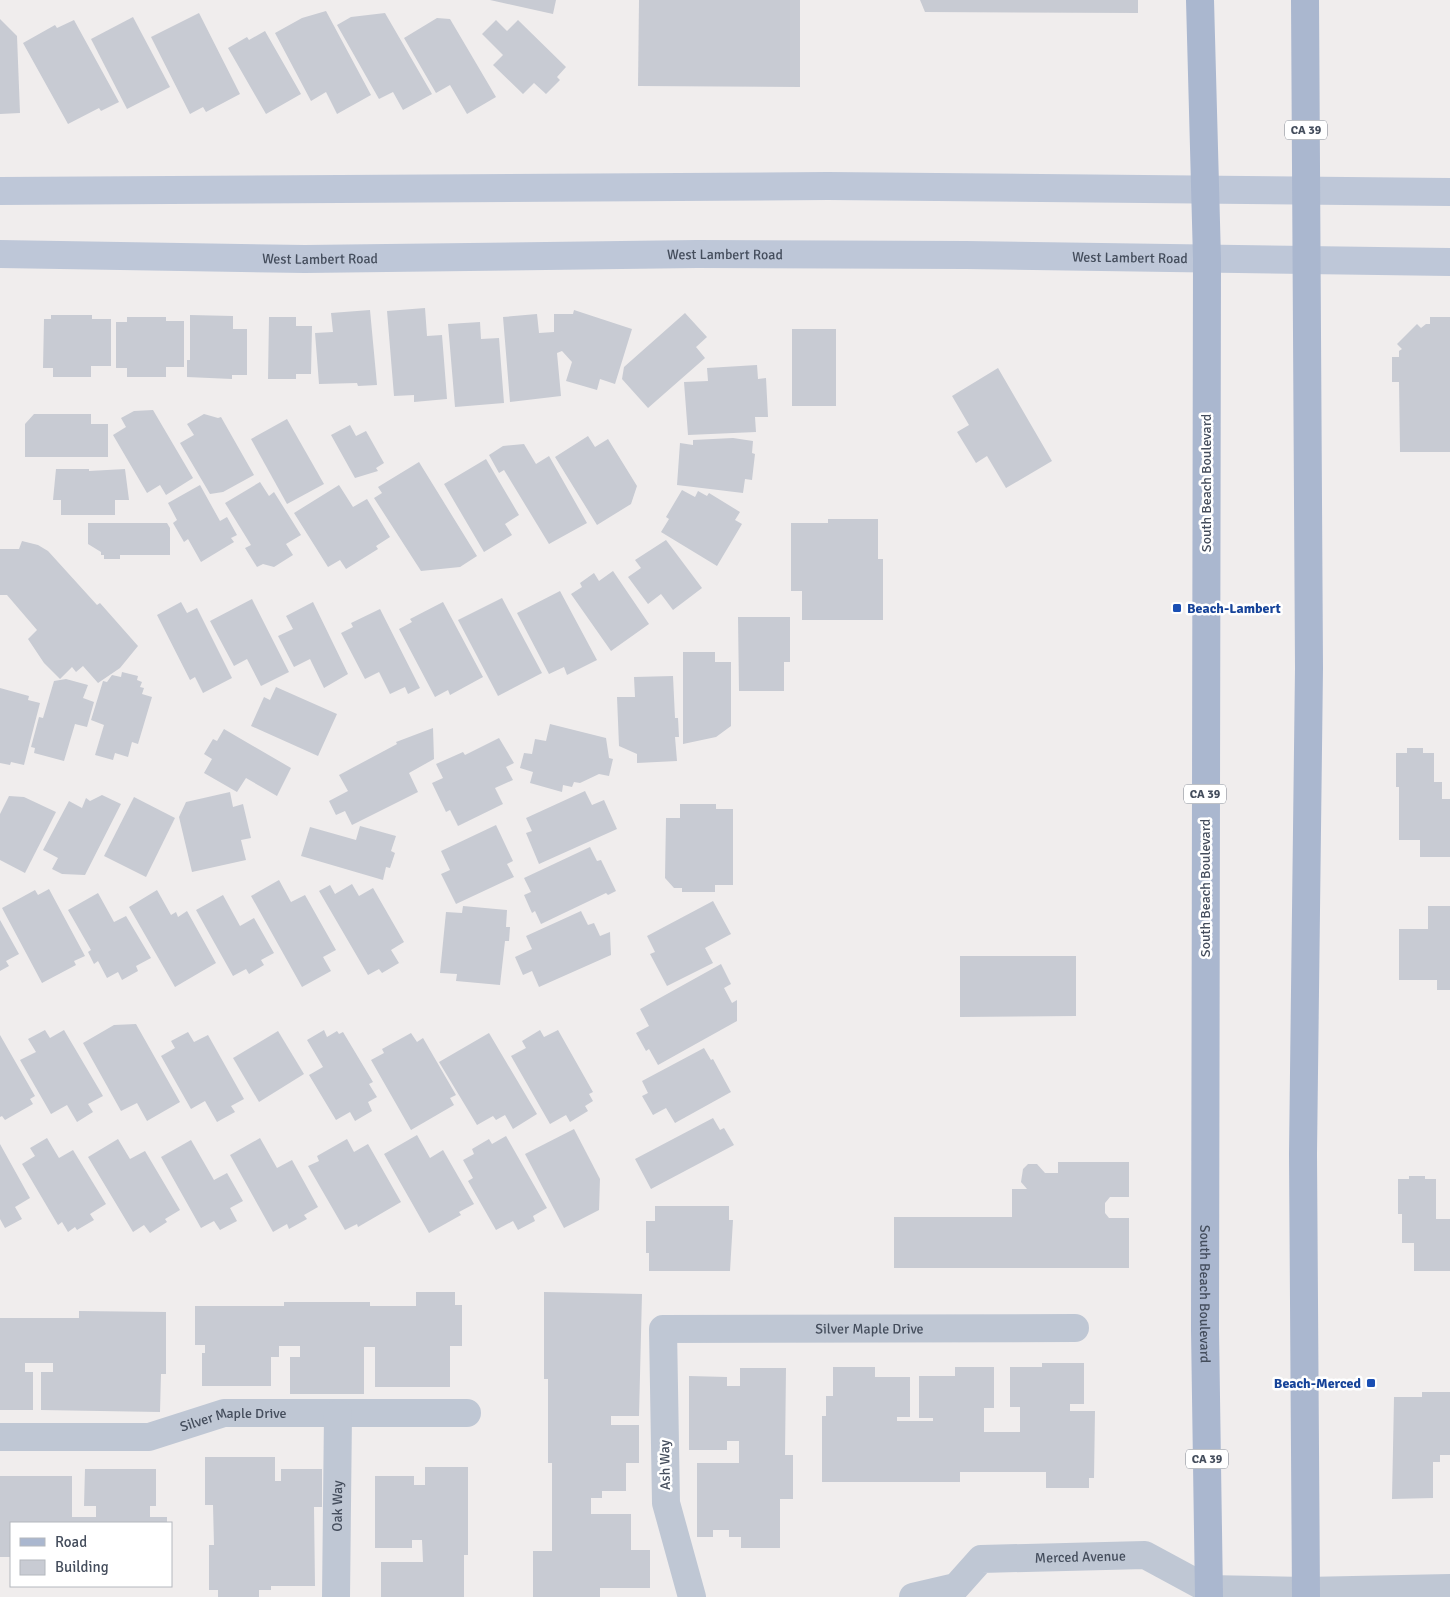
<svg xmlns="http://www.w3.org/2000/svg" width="1450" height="1597" viewBox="0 0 1450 1597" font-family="Signika,sans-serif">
<rect width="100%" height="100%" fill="#f0eded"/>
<g fill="#c8cbd3">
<polygon points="490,0 556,0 553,14"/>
<polygon points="639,0 800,0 800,87 638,86"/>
<polygon points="920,0 1138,0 1138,13 925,12"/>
<polygon points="326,11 371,95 337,114 326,92 311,101 275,33 302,18"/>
<polygon points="199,13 240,94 206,112 203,107 190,114 151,37"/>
<polygon points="385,13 432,94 403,110 393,92 379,99 337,25 351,17"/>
<polygon points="133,17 170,87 127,109 91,39"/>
<polygon points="437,18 450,19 496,97 467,114 450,85 436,93 404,38"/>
<polygon points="0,19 17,36 20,113 0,114"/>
<polygon points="74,20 119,102 101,111 99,108 68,124 23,43 55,25 57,28"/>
<polygon points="496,20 507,31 518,20 566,67 557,77 560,80 546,94 534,83 523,94 493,65 503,55 482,34"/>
<polygon points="265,31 301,94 266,114 228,48 247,37 249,40"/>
<polygon points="425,308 427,336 442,335 447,399 414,402 414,395 394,396 387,311"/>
<polygon points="370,310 377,385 358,386 357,383 319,384 315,333 333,332 331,313"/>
<polygon points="574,310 632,329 615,384 600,379 597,390 566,381 572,362 562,351 557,353 561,396 510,402 503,317 537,314 539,333 554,332 554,314 573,314"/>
<polygon points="685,313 707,337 696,347 705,358 648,408 622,379 624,367"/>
<polygon points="51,315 92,315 92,319 111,319 111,366 91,366 91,377 53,377 53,368 43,368 44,319 51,319"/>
<polygon points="190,315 233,316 233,329 247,329 247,375 232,375 232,379 187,377 187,360 190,360"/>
<polygon points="127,317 166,317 166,321 184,321 184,367 166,367 166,377 127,377 127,368 116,368 116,322 127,322"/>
<polygon points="269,317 296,317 296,326 312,326 311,374 296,374 296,379 268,379"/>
<polygon points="1430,317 1450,317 1450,452 1400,452 1399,382 1392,382 1392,357 1399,357 1399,351 1402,349 1397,344 1417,324 1421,328 1426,324 1430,324"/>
<polygon points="480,322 481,339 499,338 504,403 455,407 448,324"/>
<rect x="792" y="329" width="44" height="77"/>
<polygon points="757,365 758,379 766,378 768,417 755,417 756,432 688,435 684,382 708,381 707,368"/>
<polygon points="998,368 1052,461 1006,488 987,456 976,463 957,432 969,425 952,396"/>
<polygon points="153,410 193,478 166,495 160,485 147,493 113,435 126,427 121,418 134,411"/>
<polygon points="34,414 91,414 91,424 108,424 108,457 25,457 25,424"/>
<polygon points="204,414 218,418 221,417 254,475 223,492 210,494 180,443 194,435 187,424"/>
<polygon points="287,419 324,484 287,504 251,439"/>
<polygon points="350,425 356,436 366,431 384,463 376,468 378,471 355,478 331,435"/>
<polygon points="588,436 595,447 608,439 637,486 631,504 597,525 555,457"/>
<polygon points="733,438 753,441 752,453 755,454 752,480 745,479 743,493 677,485 680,443 693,445 693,440"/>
<polygon points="524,444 536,464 549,456 587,523 549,544 504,470 499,473 489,455 503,446"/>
<polygon points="486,459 519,515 505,524 512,535 484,552 444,484"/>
<polygon points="419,462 477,556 460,567 421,571 374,498 382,493 378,487"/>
<polygon points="56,469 89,469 89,471 125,469 129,500 115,500 115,515 61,515 61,500 53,500"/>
<polygon points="260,482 269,496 274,492 301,535 286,544 293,555 274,567 263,564 257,567 245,548 251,545 225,503"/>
<polygon points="200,485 220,521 227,517 237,535 231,538 234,542 201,562 188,539 184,542 173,523 177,520 168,503"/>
<polygon points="339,485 353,507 367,499 390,537 376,546 378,549 346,569 340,560 328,567 294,513"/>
<polygon points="682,490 695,497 698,491 707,496 709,493 740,512 735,520 742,524 717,566 661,532 669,519 666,517"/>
<polygon points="828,519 878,519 878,559 883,559 883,620 802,620 802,591 791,591 791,523 828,523"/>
<polygon points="88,523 167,523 170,528 170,555 120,555 120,559 104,559 104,555 101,555 101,552 88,544"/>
<polygon points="666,540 702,588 673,610 661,594 648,604 628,577 641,568 635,560"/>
<polygon points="22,541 38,545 48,551 97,605 100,603 138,646 120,668 98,683 83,666 76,672 72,667 60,679 44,663 28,639 37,630 7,595 0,595 0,549 19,549"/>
<polygon points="613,571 649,624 611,651 571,594 582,587 580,583 594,573 599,581"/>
<polygon points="560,591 597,660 567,675 564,667 549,674 517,613"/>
<polygon points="502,598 542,673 498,696 458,620"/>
<polygon points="252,599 289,672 261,686 247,659 234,666 210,621"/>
<polygon points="181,602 187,613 197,608 232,678 203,693 195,677 190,680 157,615"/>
<polygon points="313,602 348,674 324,688 310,659 294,667 278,636 293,629 286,616"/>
<polygon points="443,602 483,677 450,695 448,690 435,697 399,629 412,622 410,619"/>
<polygon points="380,609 420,688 408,694 405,687 390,694 379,672 365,679 341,633 353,627 351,623"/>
<polygon points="738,617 790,617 790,662 784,662 784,691 739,691"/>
<polygon points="683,652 715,652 715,662 731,662 731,726 716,737 683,744"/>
<polygon points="122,672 138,676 137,680 142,682 140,687 144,688 142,694 152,697 138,744 132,742 128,757 115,753 113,760 95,755 104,725 91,720 103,681 107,682 112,675 121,677"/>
<polygon points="673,676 675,718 678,718 679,737 675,737 677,761 637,763 637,754 619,746 617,697 635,697 634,677"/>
<polygon points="66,679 88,685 83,698 94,702 87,727 75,724 64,761 34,753 35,748 31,747 39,717 43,718 54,681"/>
<polygon points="276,687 337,714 318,756 251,726 264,697 270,700"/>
<polygon points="0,688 29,696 28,700 40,703 24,765 11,762 10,765 0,763"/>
<polygon points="550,724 606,738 609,758 613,759 609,776 599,774 580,783 574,782 572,787 563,785 562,792 530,783 533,772 520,768 524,753 532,754 535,739 546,741"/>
<polygon points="433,728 434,759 409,773 418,792 352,825 345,811 336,815 329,801 348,791 339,775 397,744 396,742"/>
<polygon points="224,729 291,768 277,796 246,778 237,792 204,773 212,759 204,754 213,739 217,741"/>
<polygon points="499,738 514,763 506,767 513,780 495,788 503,804 458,826 450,810 446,812 432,783 443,778 436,764 463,752 465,755"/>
<polygon points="1407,748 1423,748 1423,753 1434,753 1434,782 1442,782 1442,799 1450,799 1450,857 1420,857 1420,840 1399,840 1399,787 1396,787 1396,753 1407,753"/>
<polygon points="585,791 592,805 604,800 617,829 539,864 526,833 532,831 526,818"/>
<polygon points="230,792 233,807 243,804 251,838 241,840 246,860 192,872 179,817 186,802"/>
<polygon points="102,795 121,804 85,875 62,874 52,869 58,858 43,850 69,801 82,808 86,798 90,801"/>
<polygon points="9,796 24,797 56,812 25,873 0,860 0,814"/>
<polygon points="134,797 175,818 146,877 104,856"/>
<polygon points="680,804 716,804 716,809 733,809 733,885 715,885 715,892 682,892 682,888 674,888 665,878 666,818 680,818"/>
<polygon points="496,825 513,861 507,864 514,877 456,904 441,874 450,870 441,851"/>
<polygon points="360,826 396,836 391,851 395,853 390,868 386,867 383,880 301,856 310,827 356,840"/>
<polygon points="590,847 597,861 601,860 616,891 608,895 606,893 541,924 535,911 532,913 524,895 531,892 524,878"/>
<polygon points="279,880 291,902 305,895 336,950 323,957 331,971 302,987 251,896"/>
<polygon points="352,884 359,896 373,888 404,942 391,950 399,963 382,973 379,969 368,975 319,891 330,885 335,894"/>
<polygon points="49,889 85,956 74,961 76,965 42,983 2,908 35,890 38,895"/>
<polygon points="157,890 171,915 176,912 178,917 187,911 216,963 175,987 129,907"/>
<polygon points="98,893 114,922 126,916 151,958 136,966 138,971 122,980 118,972 107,978 98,961 94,964 88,952 91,950 68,910"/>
<polygon points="223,895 240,926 254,918 274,953 261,960 264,965 249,974 246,969 233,976 196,910"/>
<polygon points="713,901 731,934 705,948 713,963 667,986 650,954 655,952 647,936"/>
<polygon points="463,906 507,910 506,927 510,927 509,941 505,941 500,985 456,981 457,974 440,973 446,912 462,913"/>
<polygon points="1428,906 1450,906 1450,990 1437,990 1437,980 1399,980 1399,929 1428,929"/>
<polygon points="581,911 588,925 594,923 600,936 610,932 611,955 539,987 532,971 523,975 515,957 532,949 526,936"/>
<polygon points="0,920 19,954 6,961 9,966 0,971"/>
<polygon points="960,956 1076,956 1076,1016 960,1017"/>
<polygon points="721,964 731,984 724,988 732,1003 737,1000 737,1021 658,1065 649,1049 646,1051 636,1033 649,1026 640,1009"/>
<polygon points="136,1024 180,1102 147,1121 137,1103 121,1111 83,1043 114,1025"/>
<polygon points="45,1030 50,1038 64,1030 103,1096 88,1104 93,1112 77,1122 67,1105 51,1114 20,1060 36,1052 28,1039"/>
<polygon points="324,1030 327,1037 337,1031 339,1034 343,1032 373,1082 369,1084 377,1097 368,1102 372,1111 355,1121 350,1112 336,1120 309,1075 323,1067 307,1040"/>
<polygon points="540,1030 544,1037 558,1030 593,1092 589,1094 593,1101 585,1106 588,1111 570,1122 566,1115 550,1124 511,1056 526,1048 522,1041"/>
<polygon points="278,1031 304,1074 259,1102 233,1058"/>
<polygon points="188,1032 194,1042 208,1035 244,1099 231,1106 235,1112 217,1122 205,1101 191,1109 161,1056 175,1048 171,1041"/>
<polygon points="411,1033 417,1042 423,1038 456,1095 450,1098 454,1105 411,1130 371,1060 384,1053 382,1049"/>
<polygon points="489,1033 537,1114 513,1129 505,1115 496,1120 493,1116 477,1125 439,1062"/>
<polygon points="0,1035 35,1096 30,1099 33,1104 5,1120 2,1116 0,1117"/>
<polygon points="704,1048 711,1060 713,1059 731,1092 675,1123 666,1108 653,1115 642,1096 648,1093 642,1081"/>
<polygon points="713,1118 720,1130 724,1128 734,1145 651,1189 635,1159"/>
<polygon points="574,1129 600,1179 599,1210 564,1228 525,1154"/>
<polygon points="417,1135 430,1158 443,1150 474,1204 459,1212 461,1215 429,1233 384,1154"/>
<polygon points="506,1136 547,1208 533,1216 535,1221 518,1230 513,1221 496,1230 468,1181 473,1178 463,1160 474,1154 472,1149 489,1139 492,1144"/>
<polygon points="47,1138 59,1158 73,1150 106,1204 90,1214 94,1220 77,1230 75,1227 68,1232 62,1222 58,1225 22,1164 35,1156 30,1148"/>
<polygon points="260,1138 277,1168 292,1160 318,1207 304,1215 307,1219 289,1229 287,1224 273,1232 230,1155"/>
<polygon points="118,1139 130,1159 145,1151 180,1210 165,1219 167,1222 150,1233 144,1225 133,1232 88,1157"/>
<polygon points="347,1139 354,1152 368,1144 401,1202 358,1227 357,1224 345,1230 308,1166 319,1161 317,1156"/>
<polygon points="191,1140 214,1180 227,1173 243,1201 230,1208 237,1221 220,1230 214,1221 201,1228 161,1157"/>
<polygon points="0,1144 30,1198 15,1207 22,1219 5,1228 0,1219"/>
<polygon points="1058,1162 1129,1162 1129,1197 1110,1197 1105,1203 1105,1213 1109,1218 1129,1218 1129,1268 894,1268 894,1217 1012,1217 1012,1189 1027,1189 1021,1182 1023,1169 1028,1164 1037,1164 1045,1173 1058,1173"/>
<polygon points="1409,1176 1425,1176 1425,1179 1436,1179 1436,1219 1450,1219 1450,1271 1414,1271 1414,1243 1402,1243 1402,1214 1398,1214 1398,1179 1409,1179"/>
<polygon points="655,1206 729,1206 729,1220 733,1220 730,1271 649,1271 649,1253 646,1253 646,1221 655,1221"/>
<polygon points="416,1292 455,1292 455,1305 462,1305 462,1346 450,1346 450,1387 375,1387 375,1347 364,1347 364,1394 290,1394 290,1357 300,1357 300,1346 279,1346 279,1357 271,1357 271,1386 202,1386 202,1353 205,1353 205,1345 195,1345 195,1306 284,1306 284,1302 370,1302 370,1306 416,1306"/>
<polygon points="544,1292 642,1294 639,1416 611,1416 611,1425 639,1425 639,1463 626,1463 626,1491 602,1491 602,1498 591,1498 591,1514 631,1514 631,1550 650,1550 650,1588 600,1588 600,1597 533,1597 533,1551 552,1551 552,1463 548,1463 548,1379 544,1379"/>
<polygon points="79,1311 166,1312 166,1374 161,1374 160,1412 41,1410 41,1372 53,1372 53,1363 25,1363 25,1372 33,1372 33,1410 0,1410 0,1318 79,1318"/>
<polygon points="1042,1363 1084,1363 1084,1404 1070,1404 1070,1411 1095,1411 1094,1478 1089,1478 1089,1488 1046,1488 1046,1472 960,1472 960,1482 822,1482 822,1416 826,1416 826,1396 833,1396 833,1367 875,1367 875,1377 910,1377 910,1417 897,1417 897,1421 933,1421 933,1418 919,1418 919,1376 955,1376 955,1367 994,1367 994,1408 984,1408 984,1432 1020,1432 1020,1407 1010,1407 1010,1367 1042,1367"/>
<polygon points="740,1368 786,1368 785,1455 793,1455 793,1499 780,1499 780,1548 741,1548 741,1537 729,1537 729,1530 713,1530 713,1537 697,1537 697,1463 739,1463 739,1441 727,1441 727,1450 689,1450 689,1376 727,1377 727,1386 740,1386"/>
<polygon points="1422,1392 1450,1392 1450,1455 1440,1455 1440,1462 1433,1462 1433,1498 1392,1499 1394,1397 1422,1397"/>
<polygon points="205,1457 275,1457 275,1481 281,1481 281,1469 322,1469 322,1507 314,1507 315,1586 271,1586 271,1590 259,1590 259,1597 218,1597 218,1590 209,1590 209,1545 214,1545 213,1505 205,1505"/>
<polygon points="425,1467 468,1467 468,1555 464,1555 464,1597 381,1597 381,1562 423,1562 422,1540 412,1540 412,1548 375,1548 375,1476 414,1476 414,1485 425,1485"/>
<polygon points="85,1469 156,1469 156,1506 150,1506 150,1517 167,1517 167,1523 11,1523 11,1557 0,1557 0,1476 72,1476 72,1517 96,1517 96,1506 84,1506"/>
</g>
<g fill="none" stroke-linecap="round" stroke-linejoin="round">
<g stroke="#bfc7d4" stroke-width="28">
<path id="s1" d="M 0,1437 L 149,1437 L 224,1413 L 467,1413"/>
<path id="s2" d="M 336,1597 L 338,1414"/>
<path id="s3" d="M 692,1597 L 666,1503 L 663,1329 L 1075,1328"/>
<path id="s4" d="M 913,1597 L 956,1587 L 981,1559 L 1145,1555 L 1208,1589 L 1305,1591 L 1450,1588"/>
</g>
<g stroke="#bec7d8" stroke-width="28">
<polyline points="0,191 828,186 1450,192"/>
<path id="s5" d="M 0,254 L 305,259 L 697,254 L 966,255 L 1450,262"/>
</g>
<g stroke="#aab7cf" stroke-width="28">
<path id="s6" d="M 1200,0 L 1207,259 L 1205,1330 L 1209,1597"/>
<polyline points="1305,0 1309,668 1303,1154 1306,1597"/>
</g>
</g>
<g fill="#1a4fb4" stroke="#fff" stroke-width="2">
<rect x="1172" y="603" width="10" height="10" rx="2.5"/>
<rect x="1366" y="1378" width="10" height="10" rx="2.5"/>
</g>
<g text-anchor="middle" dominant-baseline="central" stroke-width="5" stroke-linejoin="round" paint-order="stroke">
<g fill="#fff" stroke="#7c828d" stroke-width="1">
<rect x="1285" y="120.5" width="42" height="19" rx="4"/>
<rect x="1184" y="784.5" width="42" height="19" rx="4"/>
<rect x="1186" y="1449.5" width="42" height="19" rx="4"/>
</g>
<g font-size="12" font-weight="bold" fill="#444d5c">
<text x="1306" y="130">CA 39</text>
<text x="1205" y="794">CA 39</text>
<text x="1207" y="1459">CA 39</text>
</g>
<g font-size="14" fill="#444d5c" stroke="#fff">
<text stroke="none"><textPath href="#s5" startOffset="725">West Lambert Road</textPath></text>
<text stroke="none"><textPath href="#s5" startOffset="1130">West Lambert Road</textPath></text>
<text stroke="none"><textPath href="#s5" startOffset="320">West Lambert Road</textPath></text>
<text transform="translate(1206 483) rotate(-90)">South Beach Boulevard</text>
<text transform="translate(1205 888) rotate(-90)">South Beach Boulevard</text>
<text stroke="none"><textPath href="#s6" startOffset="1294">South Beach Boulevard</textPath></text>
<text stroke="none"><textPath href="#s3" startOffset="478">Silver Maple Drive</textPath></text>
<text stroke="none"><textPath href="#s1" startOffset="236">Silver Maple Drive</textPath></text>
<text transform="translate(665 1465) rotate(-91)">Ash Way</text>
<text stroke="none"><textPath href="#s2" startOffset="91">Oak Way</textPath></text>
<text stroke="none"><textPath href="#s4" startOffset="181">Merced Avenue</textPath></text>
</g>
<g font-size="14" font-weight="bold" fill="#164399" stroke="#fff" text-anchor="start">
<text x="1187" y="608">Beach-Lambert</text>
<text x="1361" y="1383" text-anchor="end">Beach-Merced</text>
</g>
</g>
<rect x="10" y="1522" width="162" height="65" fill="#ffffff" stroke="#b4b8be"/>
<rect x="20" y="1538" width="25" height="8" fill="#aab7cf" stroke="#b4b8be"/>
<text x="55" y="1547" font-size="15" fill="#444d5c">Road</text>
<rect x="20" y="1560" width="25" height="15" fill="#c8cbd3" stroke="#b4b8be"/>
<text x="55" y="1572" font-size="15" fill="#444d5c">Building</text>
</svg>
